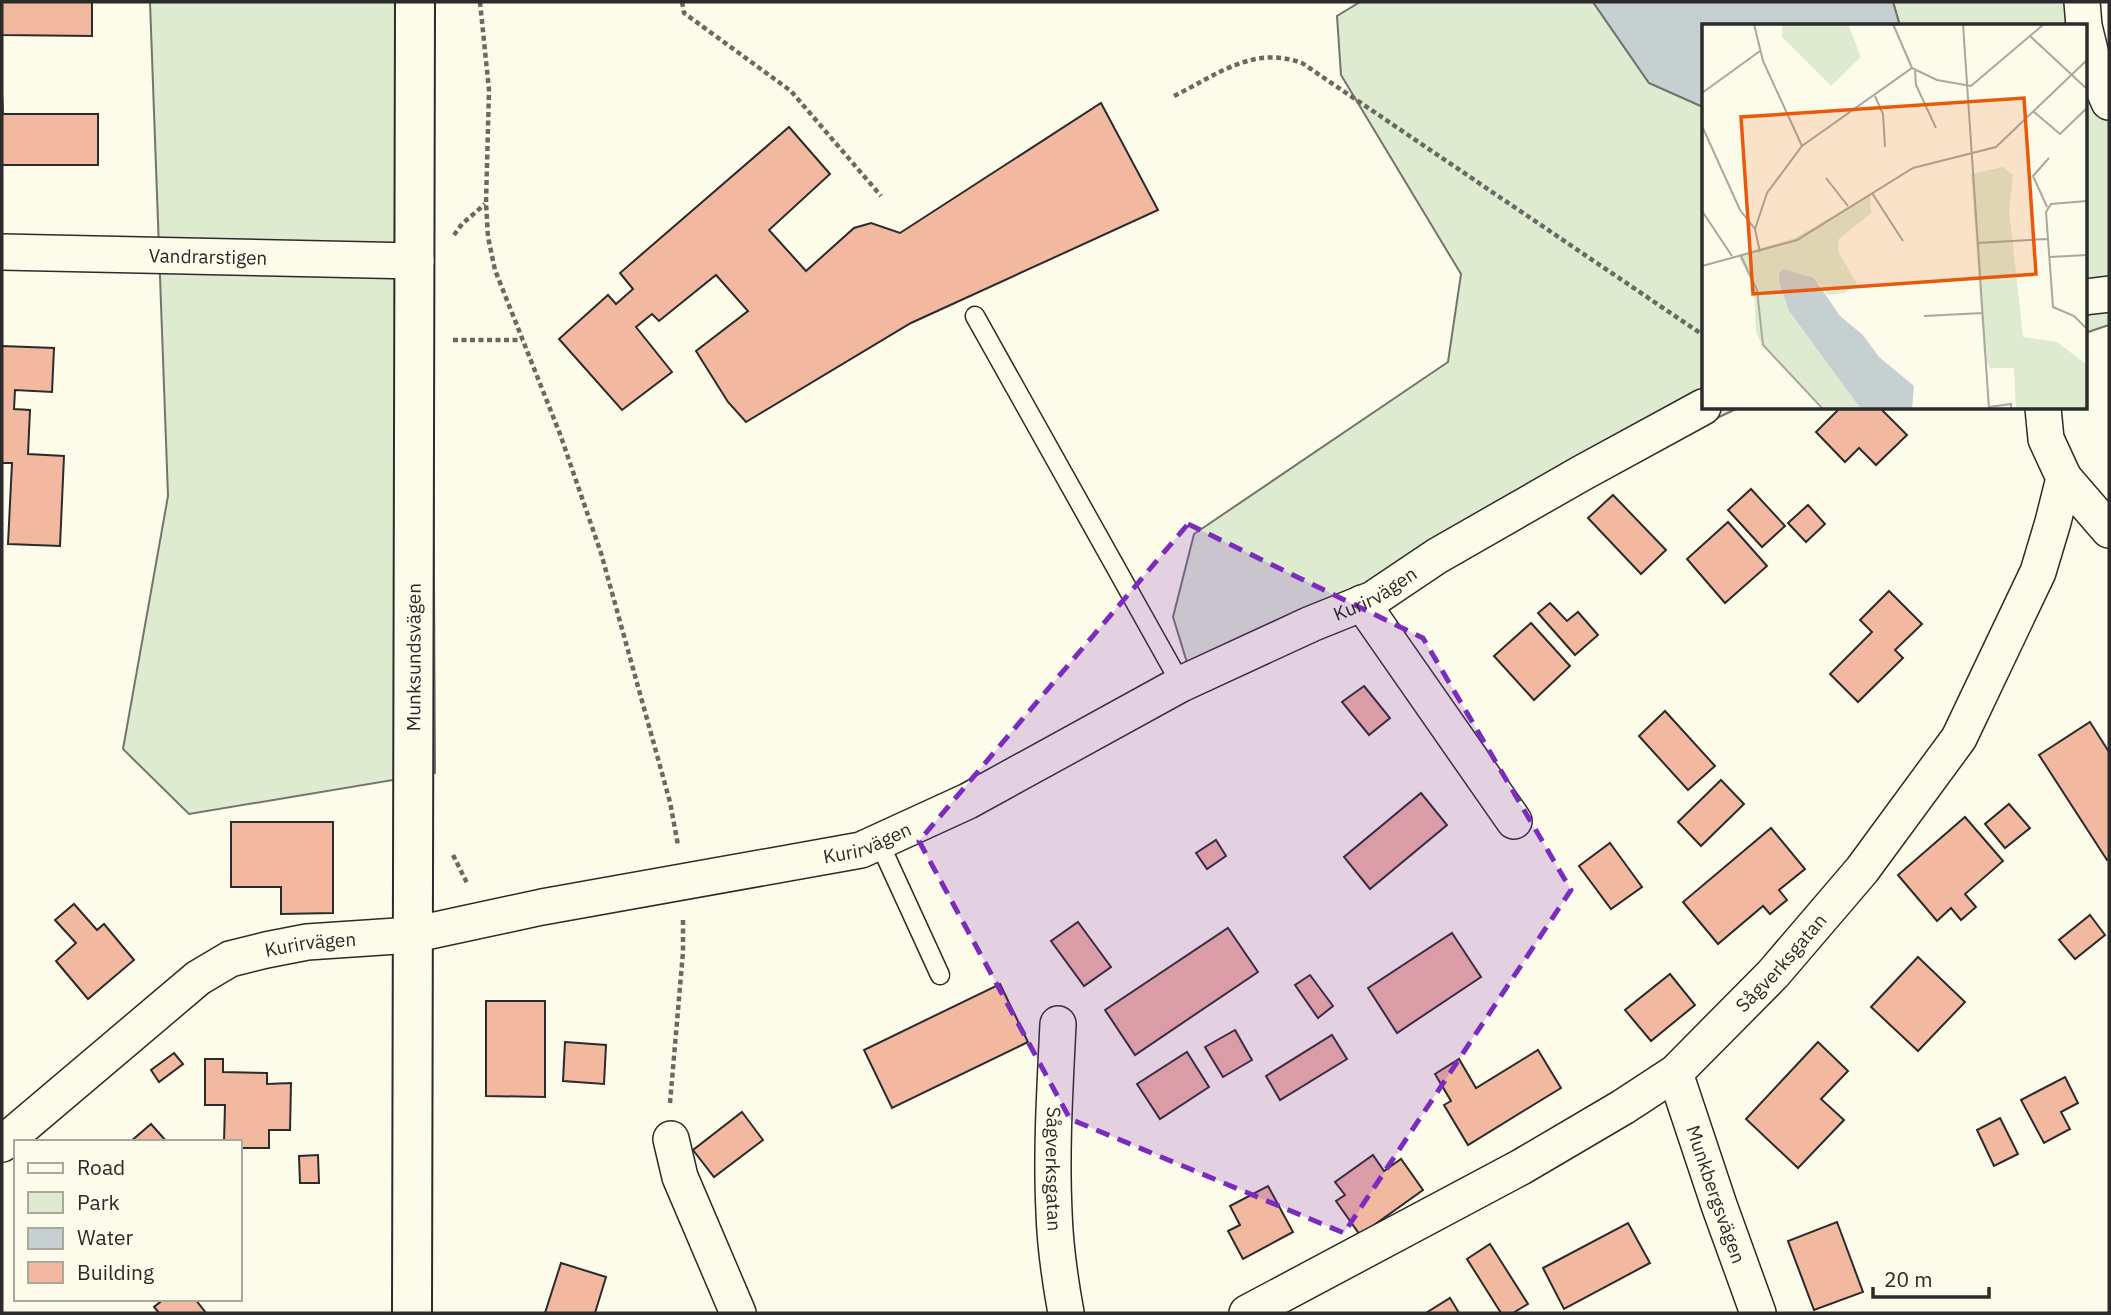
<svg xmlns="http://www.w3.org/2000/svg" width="2111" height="1315" viewBox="0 0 2111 1315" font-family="'IBM Plex Sans',sans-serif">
<rect width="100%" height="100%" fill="#fdfbea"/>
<g fill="#deebd1" stroke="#74746e" stroke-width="2">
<polygon points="150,2 431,2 435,773 189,814 123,749 168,496"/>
<polygon points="1360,2 1593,2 1649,83 1703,107 1703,408 1738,408 1472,535 1193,682 1173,617 1194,534 1448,362 1461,274 1341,75 1337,16"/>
<polygon points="1893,2 2100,2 2101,41 2109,62 2109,325 2085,333 2085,26 1900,26"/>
</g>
<polygon fill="#c7d0d0" stroke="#74746e" stroke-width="2" points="1593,2 1893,2 1900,26 1703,26 1703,107 1649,83"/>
<g fill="#f2b8a0" stroke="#2b2b2b" stroke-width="2">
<polygon points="2,2 92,2 92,36 2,35"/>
<polygon points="2,93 3,114 98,114 98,165 2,165"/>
<polygon points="1101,103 1158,210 911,323 746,422 728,402 696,351 748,311 716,275 659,321 652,314 636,327 672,372 622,410 559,339 608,295 616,304 633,289 620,273 789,127 830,174 769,230 806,271 854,228 871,223 900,233"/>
<polygon points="2,346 54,348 52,392 15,390 14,409 30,410 28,454 64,456 60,546 8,544 12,463 2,463"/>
<polygon points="1840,408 1880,408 1907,435 1876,465 1859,448 1845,462 1816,432"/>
<polygon points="1751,489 1785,526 1762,547 1728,510"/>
<polygon points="1613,495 1666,550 1641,574 1588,518"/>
<polygon points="1808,505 1825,524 1806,542 1788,523"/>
<polygon points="1728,522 1767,566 1725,603 1687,559"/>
<polygon points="1889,591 1922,624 1895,650 1903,658 1858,702 1830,674 1872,632 1860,620"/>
<polygon points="1550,603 1567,621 1578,612 1598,635 1575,655 1538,613"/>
<polygon points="1531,623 1570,666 1534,700 1494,656"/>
<polygon points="1364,686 1390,718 1369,735 1342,702"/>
<polygon points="1665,711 1715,766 1688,790 1639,736"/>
<polygon points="2090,722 2109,752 2109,859 2107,860 2039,755"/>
<polygon points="1721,780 1744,804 1701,846 1678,822"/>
<polygon points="1421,793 1447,825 1370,889 1344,857"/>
<polygon points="2009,804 2030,828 2005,848 1985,824"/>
<polygon points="1965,817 2003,861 1965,894 1976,907 1961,920 1951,908 1937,921 1898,875"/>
<polygon points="231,822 333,822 333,913 281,914 281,887 231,887"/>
<polygon points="1771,828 1805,869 1779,890 1787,900 1770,914 1763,906 1718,944 1683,902"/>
<polygon points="1216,840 1226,856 1207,869 1196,853"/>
<polygon points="1610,843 1642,887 1611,909 1579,866"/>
<polygon points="74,904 97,930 104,924 134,960 88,999 56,961 76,943 55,920"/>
<polygon points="2090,915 2105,935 2075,959 2059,940"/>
<polygon points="1078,922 1111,967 1084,986 1051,941"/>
<polygon points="1228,928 1258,972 1135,1055 1105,1010"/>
<polygon points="1452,933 1481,977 1397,1033 1368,988"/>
<polygon points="1918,957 1965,1002 1918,1051 1871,1007"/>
<polygon points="1670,974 1695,1005 1651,1041 1625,1010"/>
<polygon points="1310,975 1333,1006 1318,1018 1295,985"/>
<polygon points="1000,984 1028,1042 892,1108 864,1050"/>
<polygon points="486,1001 545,1001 545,1097 486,1096"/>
<polygon points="1235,1030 1252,1060 1223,1077 1205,1047"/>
<polygon points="1332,1035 1347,1059 1280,1100 1266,1076"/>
<polygon points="565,1042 606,1045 604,1084 563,1081"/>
<polygon points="1818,1042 1848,1071 1821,1099 1844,1120 1798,1168 1746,1119"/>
<polygon points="1538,1050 1561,1088 1468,1145 1444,1105 1451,1101 1435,1074 1459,1059 1476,1088"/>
<polygon points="1187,1052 1209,1087 1160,1119 1137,1084"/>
<polygon points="174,1053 183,1064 159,1082 151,1070"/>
<polygon points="205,1059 223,1059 223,1072 267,1073 267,1084 291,1083 290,1130 269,1130 269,1148 240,1148 240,1142 224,1142 225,1105 205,1105"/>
<polygon points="2065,1077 2078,1103 2061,1112 2070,1129 2044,1143 2021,1100"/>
<polygon points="742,1112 763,1140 714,1177 693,1150"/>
<polygon points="2000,1118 2018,1154 1994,1166 1977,1130"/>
<polygon points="151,1124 167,1142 130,1142"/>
<polygon points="318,1155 319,1183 300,1183 299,1156"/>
<polygon points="1373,1155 1384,1171 1401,1159 1423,1190 1360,1235 1336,1201 1345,1195 1335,1182"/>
<polygon points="1268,1186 1293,1232 1243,1259 1228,1231 1240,1225 1230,1206"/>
<polygon points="1837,1222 1863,1292 1814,1310 1788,1241"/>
<polygon points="1628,1223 1650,1263 1564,1309 1543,1268"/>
<polygon points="1490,1244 1528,1304 1513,1313 1501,1313 1467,1259"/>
<polygon points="561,1263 606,1277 595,1313 545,1313"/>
<polygon points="1450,1298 1459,1313 1426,1313"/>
<polygon points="164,1299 195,1299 206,1313 159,1313 154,1307"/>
</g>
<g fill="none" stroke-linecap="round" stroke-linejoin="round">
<g stroke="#2b2b2b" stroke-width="21">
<g id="service">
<polyline points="975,316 1181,684"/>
<polyline points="879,842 940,975"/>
</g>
</g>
<g stroke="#2b2b2b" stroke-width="38">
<g id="minor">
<polyline points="2082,2 2084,26"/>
<polyline points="2085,30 2094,67 2109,102"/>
<path id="s1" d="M 2,252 L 416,261"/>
<polyline points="2085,297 2109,294"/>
<polyline points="2064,478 2109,530"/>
<polyline points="1362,603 1514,821"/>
<path id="s2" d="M 1058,1024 C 1055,1087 1051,1150 1054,1212 C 1055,1246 1060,1280 1066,1313"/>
<path id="s3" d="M 1675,1073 L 1719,1205 L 1758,1313"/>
<polyline points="671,1139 680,1177 738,1313"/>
<path id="s4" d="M 2,1144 L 198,978 L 230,959 L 266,950 L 307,942 L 412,935 L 542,907 L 861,850 L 968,801 L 1181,684 L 1311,624 L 1373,599 L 1437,556 L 1582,473 L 1703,407"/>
<path id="s5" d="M 1247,1313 L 1521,1167 L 1623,1107 L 1675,1073 L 1773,974 L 1862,870 L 1959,738 L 2038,572 L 2053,522 L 2064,478 L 2046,439 L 2043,408"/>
</g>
</g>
<g stroke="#2b2b2b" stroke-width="42">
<g id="tertiary">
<path id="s6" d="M 412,1313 L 415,2"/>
</g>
</g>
<g stroke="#6a6964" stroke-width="4.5" stroke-dasharray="5 3.5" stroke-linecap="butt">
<polyline points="480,2 489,90 486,203 488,237 495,270 560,434 601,553 670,802 678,845"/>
<polyline points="682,2 684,13 791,91 881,196"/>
<path d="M 1174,96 C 1217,75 1253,45 1302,63 L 1703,335"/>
<polyline points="454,235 462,224 485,204"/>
<polyline points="453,340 522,340"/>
<polyline points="453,855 468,885"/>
<polyline points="670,1103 683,952 683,920"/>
</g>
<use href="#service" stroke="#fdfbea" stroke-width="18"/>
<use href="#minor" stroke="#fdfbea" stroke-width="35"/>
<use href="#tertiary" stroke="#fdfbea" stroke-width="38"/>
</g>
<path fill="#7b2cbf" fill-opacity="0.2" stroke="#7b2cbf" stroke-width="5" stroke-dasharray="14 9" stroke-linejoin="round" d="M 1188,524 L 1423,638 L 1571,890 L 1344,1233 L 1070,1119 L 919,841 Z"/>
<g text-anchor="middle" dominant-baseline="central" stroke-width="5" stroke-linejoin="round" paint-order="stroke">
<g font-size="19" fill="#2b2b2b" stroke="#fdfbea">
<text stroke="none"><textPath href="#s1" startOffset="206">Vandrarstigen</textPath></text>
<text stroke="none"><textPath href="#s4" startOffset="1510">Kurirvägen</textPath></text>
<text stroke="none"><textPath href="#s6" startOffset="656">Munksundsvägen</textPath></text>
<text stroke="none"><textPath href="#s4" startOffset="943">Kurirvägen</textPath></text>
<text stroke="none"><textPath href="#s4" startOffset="376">Kurirvägen</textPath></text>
<text stroke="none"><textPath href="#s5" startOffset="644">Sågverksgatan</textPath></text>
<text stroke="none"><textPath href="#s2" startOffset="145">Sågverksgatan</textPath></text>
<text stroke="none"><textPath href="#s3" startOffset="128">Munkbergsvägen</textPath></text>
</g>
</g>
<g transform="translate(1702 24)">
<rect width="385" height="385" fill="#fdfbea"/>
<path d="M 80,0 L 146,0 L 159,33 L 129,62 L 80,13 ZM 301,143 L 311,151 L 307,185 L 321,313 L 355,318 L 385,341 L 385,385 L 314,385 L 312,344 L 288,344 L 282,331 L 269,150 ZM 168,170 L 169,189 L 137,215 L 136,227 L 155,260 L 143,269 L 126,271 L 112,254 L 82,245 L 77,258 L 87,287 L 159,385 L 123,385 L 60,321 L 54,308 L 52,264 L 36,231 L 93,214 Z" fill="#deebd1"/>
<path d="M 82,245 L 112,254 L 138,292 L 161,311 L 177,333 L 212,362 L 210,385 L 159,385 L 87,287 L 77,258 L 77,249 Z" fill="#c7d0d0"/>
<path fill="none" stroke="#a9a89e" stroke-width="2" d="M 52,0 L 61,37 L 100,122M 191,0 L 210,44M 261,0 L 287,385M 328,12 L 385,65M 213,47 L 214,61 L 234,104M 0,69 L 58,27M 173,72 L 181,90 L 183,123M 332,88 L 358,110 L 385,84M 0,102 L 38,186 L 53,205M 124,154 L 146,182M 170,169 L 201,217M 385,177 L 349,180 L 344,188 L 351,283 L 372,292 L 385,305M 345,183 L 331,152 L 347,134M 0,187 L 30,232M 276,219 L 345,215M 58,228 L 53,205 L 65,169 L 100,122 L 210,44 L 235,56 L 269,62 L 342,0M 39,232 L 55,266 L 61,321 L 121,385M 348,233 L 385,231M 0,242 L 95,216 L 211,144 L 294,123 L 385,36M 222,292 L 281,289M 287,383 L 309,380 L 309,385"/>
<path fill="#e8590c" fill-opacity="0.15" stroke="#e8590c" stroke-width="3.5" d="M 322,74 L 334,250 L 51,270 L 39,93 Z"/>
<rect width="385" height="385" fill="none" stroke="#2b2b2b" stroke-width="3.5"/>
</g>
<rect width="2111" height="1315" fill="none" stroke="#2b2b2b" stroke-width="7"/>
<rect x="14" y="1140" width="228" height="161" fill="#fdfbea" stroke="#a9a89e" stroke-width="2"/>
<rect x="28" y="1163" width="35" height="10" fill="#fdfbea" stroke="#a9a89e" stroke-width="2"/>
<text x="77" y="1175" font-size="21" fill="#2b2b2b">Road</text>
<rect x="28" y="1192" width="35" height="21" fill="#deebd1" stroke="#a9a89e" stroke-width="2"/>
<text x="77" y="1210" font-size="21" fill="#2b2b2b">Park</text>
<rect x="28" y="1228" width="35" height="21" fill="#c7d0d0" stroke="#a9a89e" stroke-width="2"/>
<text x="77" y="1245" font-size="21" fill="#2b2b2b">Water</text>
<rect x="28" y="1262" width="35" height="21" fill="#f2b8a0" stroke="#a9a89e" stroke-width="2"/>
<text x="77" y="1280" font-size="21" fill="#2b2b2b">Building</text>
<path d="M1873 1287v10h116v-10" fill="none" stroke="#2b2b2b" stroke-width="3.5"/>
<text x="1884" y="1287" font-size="21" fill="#2b2b2b" stroke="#fdfbea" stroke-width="5" paint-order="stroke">20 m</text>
</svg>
